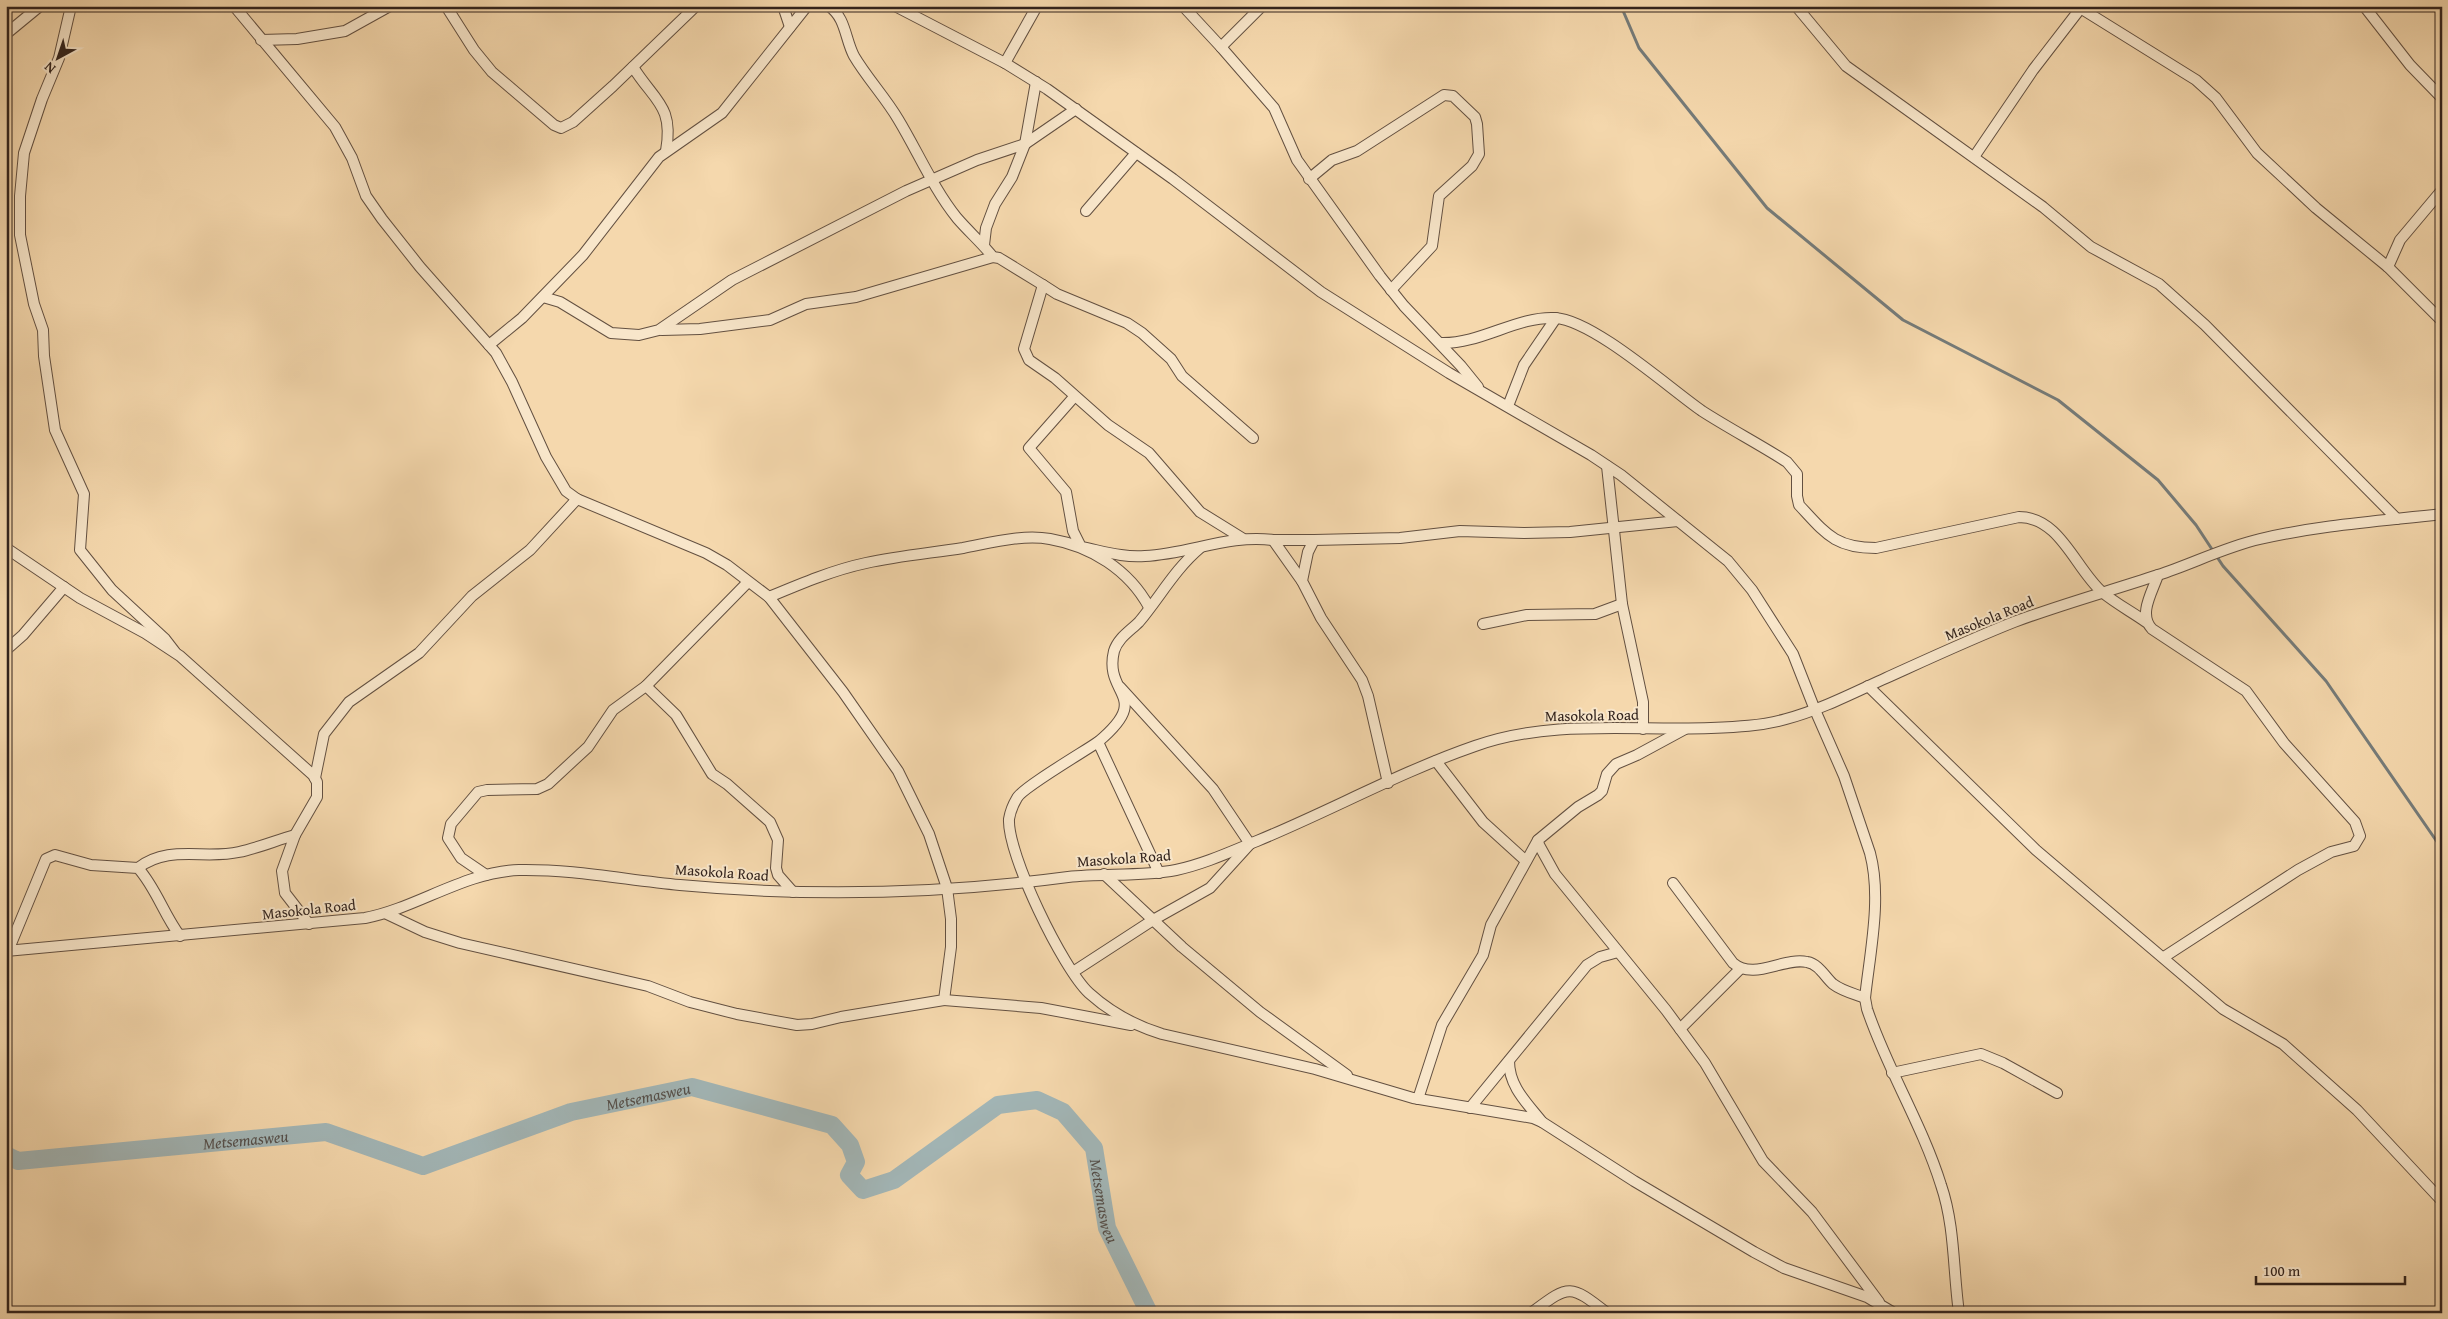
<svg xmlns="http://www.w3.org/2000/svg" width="2448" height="1319" viewBox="0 0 2448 1319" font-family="'Gentium Book Plus',serif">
<rect width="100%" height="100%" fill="#f5d8ad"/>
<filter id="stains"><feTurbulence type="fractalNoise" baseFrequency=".004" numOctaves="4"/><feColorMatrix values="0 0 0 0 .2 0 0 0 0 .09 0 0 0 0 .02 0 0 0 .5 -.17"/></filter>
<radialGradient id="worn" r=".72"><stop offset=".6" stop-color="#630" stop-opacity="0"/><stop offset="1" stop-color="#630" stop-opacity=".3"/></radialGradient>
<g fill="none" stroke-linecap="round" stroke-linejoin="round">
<polyline stroke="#757b79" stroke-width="3" points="1621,6 1639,48 1767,208 1903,320 2058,400 2158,480 2196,525 2223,566 2326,681 2442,849"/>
<path stroke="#a2b6b7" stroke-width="18" id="s1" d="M 6,1155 L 18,1161 L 326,1132 L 423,1166 L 571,1112 L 692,1087 L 832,1125 L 850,1145 L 856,1162 L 849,1175 L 863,1190 L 894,1180 L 998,1105 L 1037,1100 L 1063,1112 L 1094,1148 L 1107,1228 L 1149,1313"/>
<g stroke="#635041" stroke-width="12">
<g id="minor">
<polyline points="71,6 59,58 42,99 24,153 20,196 20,235 34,304 43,330 44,356 55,430 84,494 80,550 112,590 165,639 175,652"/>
<polyline points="234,6 335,127 352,158 366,196 382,219 420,267 496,353 512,382 546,457 566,491 577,499 706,553 727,565 769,597 843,692 898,771 929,834 947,888 951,919 951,947 944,1000 841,1017 812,1024 797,1025 737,1014 690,1002 648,986 460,943 425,932 387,914"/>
<polyline points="446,6 474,50 492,72 554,125 561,128 573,122 613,86 696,6"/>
<polyline points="783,6 790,27"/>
<path d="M 829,6 C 846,18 845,39 854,56 C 867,78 885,97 898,119 C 918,152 933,188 957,218 C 969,232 982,243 993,257 L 999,258 L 1043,285 L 1024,349 L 1029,360 L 1055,378 L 1108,425 L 1149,453 L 1200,512 L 1242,538"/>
<path d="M 895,6 L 1005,63 L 1047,89 L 1173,179 L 1321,292 L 1449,373 L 1591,455 L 1621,475 L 1728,561 L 1752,590 L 1793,654 L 1815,710 L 1844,776 L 1870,853 C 1882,898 1870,952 1865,998 L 1867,1009 C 1887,1069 1922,1124 1941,1185 C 1955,1226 1953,1270 1959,1313"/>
<polyline points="1183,6 1221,47"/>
<polyline points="1262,6 1221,47 1274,108 1297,160 1380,276 1404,306 1461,366 1478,387"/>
<polyline points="1796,6 1846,66 2043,207 2091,247 2159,284 2205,325 2397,519"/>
<polyline points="2077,6 2196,80 2216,98 2257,153 2316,208 2388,267 2442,321"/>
<polyline points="2364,6 2410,65 2442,98"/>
<polyline points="6,34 40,6"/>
<polyline points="261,40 297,39 345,31 390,6"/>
<polyline points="1005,63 1037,6"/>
<path d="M 633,67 C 654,101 674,105 666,151"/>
<polyline points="1974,157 2033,70 2080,9"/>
<polyline points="1309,179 1332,160 1357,151 1444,95 1453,96 1475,117 1477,124 1479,154 1472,166 1439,196 1432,246 1391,290"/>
<polyline points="1086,211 1136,153"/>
<polyline points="984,245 986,228 995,204 1012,177 1025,144 1036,82"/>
<polyline points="2388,267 2400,240 2442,190"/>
<polyline points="1043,285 1057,294 1127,323 1142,333 1171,359 1182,376 1253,438"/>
<polyline points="543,297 560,302 611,333 639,335 659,330 732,280 906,191 977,160 1025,144 1076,109"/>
<polyline points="662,330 700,329 770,320 806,304 856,297 993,257"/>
<path d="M 1441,343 C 1481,344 1517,316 1555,318 C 1593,320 1669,388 1702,411 C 1730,429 1759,444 1787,462 L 1797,474 L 1797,496 L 1799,505 C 1826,534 1835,548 1876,548 L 2019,517 C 2060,517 2075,568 2102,592 C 2115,603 2132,612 2146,622"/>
<polyline points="489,345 522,318 583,255 659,157 722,113 807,6"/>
<path d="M 1074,397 L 1029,448 L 1066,492 L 1073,531 L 1081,547 C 1102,551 1124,558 1145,556 C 1189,554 1230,534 1273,540"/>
<polyline points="1508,406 1524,365 1556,318"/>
<polyline points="1607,466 1622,604 1643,702 1643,729"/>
<polyline points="6,548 80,598 145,633 180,656 313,775 317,782 317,797 295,835 282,871 285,893 309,924"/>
<path d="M 2158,575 C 2152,593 2138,614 2152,629 L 2246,691 L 2284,743 L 2355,822 L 2360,836 L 2354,846 L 2331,852 L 2298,870 L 2164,957"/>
<polyline points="1302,581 1273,540 1314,540"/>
<path d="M 769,597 C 800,584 833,570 866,563 C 898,556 931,553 963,548 C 990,543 1022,534 1050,539 C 1091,546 1129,570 1149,607"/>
<polyline points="1483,624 1527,615 1595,614 1622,604"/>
<polyline points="6,650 23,635 64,587"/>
<polyline points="646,686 676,715 712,774 727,784 770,822 778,840 776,868 778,875 793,892"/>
<polyline points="1868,686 2036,850 2223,1009 2283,1044 2357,1110 2442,1201"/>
<polyline points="1685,729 1637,755 1616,764 1607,774 1602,791 1598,795 1578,807 1538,840 1539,845 1555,874 1666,1010 1705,1063 1763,1161 1812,1212 1879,1302"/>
<path d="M 1098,742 C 1085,751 1022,788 1017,798 C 1014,803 1010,813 1009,819 C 1007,854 1063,969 1089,993 C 1110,1012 1136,1026 1162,1034 L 1315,1069 L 1413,1098 L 1533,1118 L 1542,1122 L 1634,1181 L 1754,1252 L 1784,1268 L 1867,1297 L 1894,1313"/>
<polyline points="1436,761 1483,822 1526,861"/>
<polyline points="315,778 324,734 349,702 419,653 472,596 530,550 577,499"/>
<polyline points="1388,783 1368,696 1362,680 1321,618 1302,581 1308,552 1314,540 1400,538 1460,531 1524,533 1570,532 1678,521"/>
<path d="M 138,868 C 169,844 204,860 239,852 C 258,848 277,840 295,835"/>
<path d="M 1159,873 L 1098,742 C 1154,695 1103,696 1114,651 C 1118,638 1130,631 1139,622 C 1160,597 1175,569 1200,548"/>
<polyline points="1104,874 1182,947 1260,1012 1347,1075"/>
<polyline points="486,875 461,858 448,838 451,824 478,792 487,790 537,789 548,784 588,747 613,710 646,686 748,582"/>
<path d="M 1673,883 L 1733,963 C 1754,981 1783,957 1807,962 C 1819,964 1825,977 1833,984 C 1842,991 1855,994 1865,998"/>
<path d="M 6,951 L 365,918 C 417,908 464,872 519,870 C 573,869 626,880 680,885 C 809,897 940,894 1068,877 C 1104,873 1141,877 1176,870 C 1204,864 1230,852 1257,841 C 1330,811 1400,772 1475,746 C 1551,719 1632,731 1711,728 C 1736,727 1761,726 1786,719 C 1820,710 1853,693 1886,678 C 1928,659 1971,639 2014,622 C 2062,604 2110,591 2158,575 C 2192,564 2225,547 2260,539 C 2320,525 2381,521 2442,514"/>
<path d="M 8,951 L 46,859 L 55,855 L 91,865 L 138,868 C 156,888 164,915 180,936"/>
<polyline points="1073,972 1153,920 1210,888 1250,844 1213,789 1120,687"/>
<polyline points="944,1000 1041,1008 1131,1025"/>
<polyline points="1680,1029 1740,969"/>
<path d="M 1509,1061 C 1509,1086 1526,1102 1542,1122"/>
<polyline points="1892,1073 1981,1054 2003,1063 2057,1093"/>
<polyline points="1418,1099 1442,1025 1483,955 1491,925 1538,840"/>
<polyline points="1470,1108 1587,965 1600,957 1618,952"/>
<path d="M 1531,1313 C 1569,1285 1569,1283 1607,1313"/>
</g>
</g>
<use href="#minor" stroke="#f8e6ca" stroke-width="10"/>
</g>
<g text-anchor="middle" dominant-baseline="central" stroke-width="4" stroke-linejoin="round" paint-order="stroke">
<g font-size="15" fill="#32231d" stroke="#f8e6ca">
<text transform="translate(1989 618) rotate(-22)">Masokola Road</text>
<text transform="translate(1592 715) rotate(-1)">Masokola Road</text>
<text transform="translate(1124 858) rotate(-4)">Masokola Road</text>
<text transform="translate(722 872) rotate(4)">Masokola Road</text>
<text transform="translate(309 909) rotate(-6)">Masokola Road</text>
</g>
<g font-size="16" font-style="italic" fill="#544f4b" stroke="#f8e6ca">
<text stroke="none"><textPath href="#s1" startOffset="662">Metsemasweu</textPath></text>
<text stroke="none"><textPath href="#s1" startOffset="242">Metsemasweu</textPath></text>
<text stroke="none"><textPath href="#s1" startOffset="1262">Metsemasweu</textPath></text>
</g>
</g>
<rect width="2448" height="1319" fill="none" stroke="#f5d8ad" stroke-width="25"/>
<rect x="8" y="8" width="2433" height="1304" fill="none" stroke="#32231d" stroke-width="2.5"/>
<rect x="12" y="12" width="2423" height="1294" fill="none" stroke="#32231d"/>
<g transform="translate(58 58) rotate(220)" stroke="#f8e6ca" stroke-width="4" paint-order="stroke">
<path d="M0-4L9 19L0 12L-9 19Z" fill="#32231d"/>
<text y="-8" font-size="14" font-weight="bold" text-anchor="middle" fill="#32231d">N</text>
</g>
<path d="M2256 1276v8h149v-8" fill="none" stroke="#32231d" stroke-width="2.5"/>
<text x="2263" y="1276" font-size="15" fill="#32231d" stroke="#f8e6ca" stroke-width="4" paint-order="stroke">100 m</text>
<rect width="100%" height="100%" filter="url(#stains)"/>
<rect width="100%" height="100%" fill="url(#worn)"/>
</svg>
